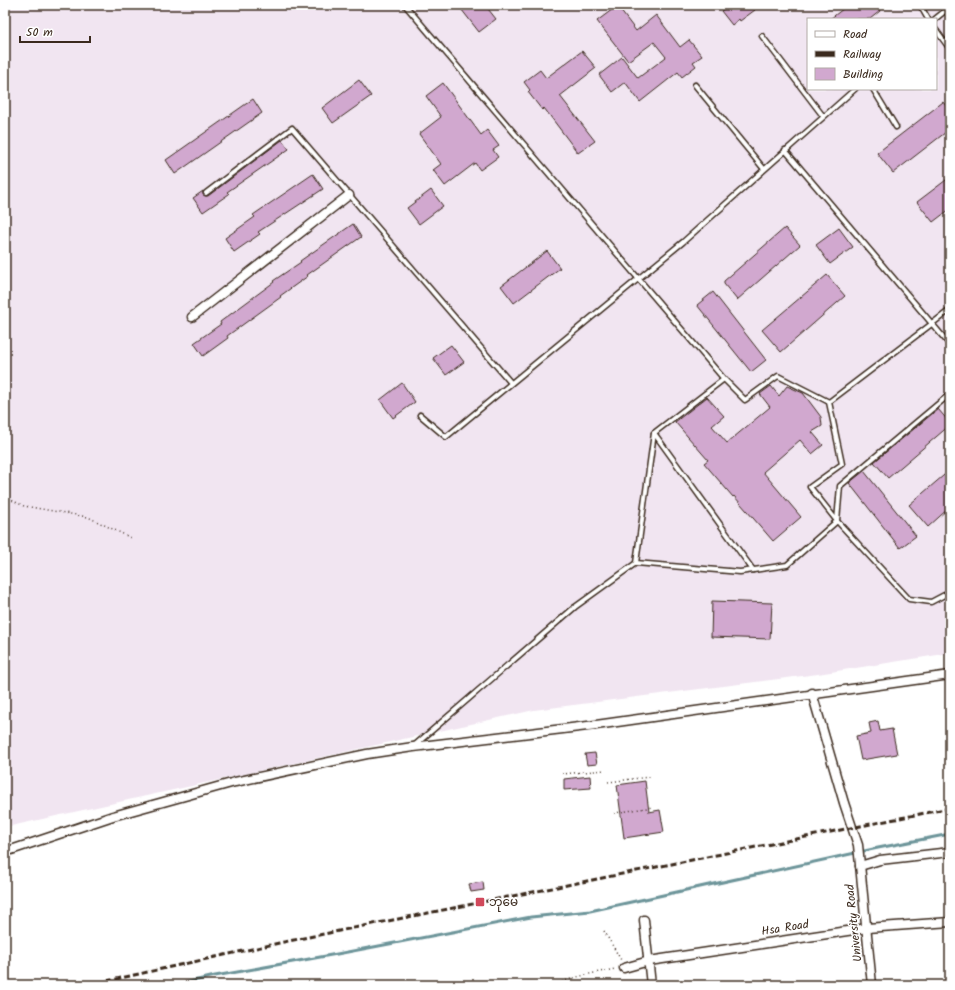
<svg xmlns="http://www.w3.org/2000/svg" width="955" height="990" viewBox="0 0 955 990" font-family="Kalam,'Noto Sans Myanmar',sans-serif">
<rect width="100%" height="100%" fill="#fff"/>
<filter id="ink" filterUnits="userSpaceOnUse"><feTurbulence type="fractalNoise" baseFrequency=".025" numOctaves="2"/><feDisplacementMap in="SourceGraphic" scale="8" xChannelSelector="R" yChannelSelector="G"/><feConvolveMatrix kernelMatrix="1 2 1 2 8 2 1 2 1" color-interpolation-filters="sRGB"/></filter>
<g filter="url(#ink)">
<path fill="#f1e5f1" fill-rule="evenodd" d="M 5,5 L 950,5 L 950,653 L 818,674 L 534,710 L 11,826 L 5,800 ZM 808,19 L 936,19 L 936,89 L 808,89 Z"/>
<g fill="none" stroke-linecap="round" stroke-linejoin="round">
<polyline stroke="#6d959a" stroke-width="3" points="176,985 215,976 337,954 531,917 590,911 878,848 950,834"/>
</g>
<g fill="#d1a8cf" stroke="#3b2a1e">
<polygon points="458,5 485,5 496,19 479,32"/>
<polygon points="730,5 751,5 755,10 740,21 739,19 732,25 721,11"/>
<polygon points="848,5 876,5 880,11 870,19 830,19"/>
<polygon points="617,6 636,31 656,15 680,47 689,40 702,56 693,62 696,66 682,77 678,72 640,102 625,82 612,92 599,75 622,57 638,78 666,57 654,42 628,61 597,21"/>
<polygon points="582,51 596,68 560,96 595,141 578,153 544,108 542,110 528,92 530,90 524,82 540,70 546,78"/>
<polygon points="359,80 371,96 333,123 322,108"/>
<polygon points="443,83 481,135 487,130 499,146 493,150 498,157 480,170 475,163 445,186 433,170 441,164 419,134 441,117 426,96"/>
<polygon points="253,99 262,113 175,174 166,160"/>
<polygon points="943,102 950,111 950,129 893,173 877,153"/>
<polygon points="282,140 289,149 227,192 229,194 203,212 193,198 203,191 203,195 208,196"/>
<polygon points="313,174 323,189 258,232 260,234 234,252 225,238 255,217 253,215"/>
<polygon points="950,177 950,209 933,222 917,202"/>
<polygon points="431,190 443,206 419,224 407,208"/>
<polygon points="353,224 361,237 307,275 308,276 280,296 281,297 227,336 228,338 203,356 194,343 221,324 220,322 274,282 273,281 301,262 300,261"/>
<polygon points="785,228 800,245 737,300 724,284 724,281"/>
<polygon points="839,228 853,247 830,264 816,245"/>
<polygon points="547,251 560,268 514,303 501,286"/>
<polygon points="827,275 845,296 781,352 762,330"/>
<polygon points="713,292 766,360 751,372 697,305"/>
<polygon points="451,345 464,362 446,375 433,358"/>
<polygon points="402,383 415,402 393,418 380,400"/>
<polygon points="771,386 779,396 787,386 803,393 821,417 822,426 812,432 823,445 812,454 800,440 763,472 801,517 773,541 734,496 733,497 704,463 708,460 675,422 707,397 724,416 712,426 727,443 770,407 760,394"/>
<polygon points="938,409 950,423 950,425 888,478 874,462"/>
<polygon points="950,470 950,507 928,527 909,505"/>
<polygon points="864,471 916,536 900,548 849,483"/>
<polygon points="712,601 772,603 770,639 711,637"/>
<polygon points="878,721 880,731 892,729 897,754 861,760 856,736 871,733 869,723"/>
<polygon points="595,753 597,764 587,765 585,754"/>
<polygon points="590,776 591,788 564,790 564,779"/>
<polygon points="645,781 649,812 660,810 664,832 624,838 617,785"/>
<polygon points="483,882 484,890 471,892 469,884"/>
</g>
<g fill="none" stroke-linecap="round" stroke-linejoin="round">
<g stroke="#3b2a1e" stroke-width="7">
<g id="service">
<polyline points="405,5 724,379"/>
<polyline points="920,5 928,19"/>
<polyline points="935,19 950,7"/>
<polyline points="936,30 950,49"/>
<polyline points="762,36 823,116"/>
<polyline points="695,85 764,169"/>
<polyline points="873,89 896,127"/>
<polyline points="785,150 950,345"/>
<polyline points="206,193 292,128 511,383"/>
<polyline points="950,394 840,486 837,521 909,599 931,602 950,592"/>
<polyline points="420,415 446,437 683,242 855,89"/>
<polyline points="654,433 753,570"/>
<polyline points="636,563 654,433 724,379 745,400 778,376 829,402"/>
<polyline points="415,745 575,607 636,563 740,572 787,565 837,521 810,487 842,464 829,402 950,310"/>
</g>
</g>
<g stroke="#3b2a1e" stroke-width="11">
<g id="minor">
<polyline points="192,317 349,195"/>
<polyline points="812,693 844,803 858,845 872,985"/>
<polyline points="5,852 113,816 235,782 367,754 413,747 596,725 950,675"/>
<polyline points="860,866 880,860 950,852"/>
<polyline points="644,920 651,985"/>
<polyline points="624,968 649,961 867,928 950,922"/>
</g>
</g>
<g stroke="#3b2a1e" stroke-width="1.5" stroke-dasharray="1 3" stroke-linecap="butt">
<polyline points="5,497 24,506 88,517 131,538"/>
<polyline points="562,774 605,770"/>
<polyline points="608,782 649,777"/>
<polyline points="614,813 653,807"/>
<polyline points="604,931 621,960"/>
<path d="M 555,985 C 574,976 595,973 615,969"/>
</g>
<use href="#service" stroke="#fff" stroke-width="4"/>
<use href="#minor" stroke="#fff" stroke-width="8"/>
<polyline stroke="#3b2a1e" stroke-width="3" stroke-dasharray="6 3" stroke-linecap="butt" points="89,985 279,943 950,808"/>
</g>
</g>
<rect fill="#d1495b" stroke="#fff" stroke-width="1.5" x="475" y="897" width="10" height="10" rx="2"/>
<g text-anchor="middle" dominant-baseline="central" stroke-width="3" stroke-linejoin="round" paint-order="stroke">
<g font-size="12" fill="#3b2a1e" stroke="#fff" text-anchor="start">
<text x="489" y="902">ဘုမေ</text>
</g>
<g font-size="12" fill="#3b2a1e" stroke="#fff">
<text transform="translate(854 923) rotate(-96)">University Road</text>
<text transform="translate(785 928) rotate(-9)">Hsa Road</text>
</g>
</g>
<rect width="955" height="990" fill="none" stroke="#fff" stroke-width="20"/>
<rect x="10" y="10" width="935" height="970" fill="none" stroke="#3b2a1e" stroke-width="1.5" filter="url(#ink)"/>
<rect x="807" y="18" width="130" height="72" fill="#ffffff" stroke="#b1aaa5"/>
<rect x="815" y="31" width="20" height="6" fill="#ffffff" stroke="#b1aaa5"/>
<text x="843" y="38" font-size="12" fill="#3b2a1e">Road</text>
<rect x="815" y="51" width="20" height="6" fill="#3b2a1e" stroke="#b1aaa5"/>
<text x="843" y="58" font-size="12" fill="#3b2a1e">Railway</text>
<rect x="815" y="68" width="20" height="12" fill="#d1a8cf" stroke="#b1aaa5"/>
<text x="843" y="78" font-size="12" fill="#3b2a1e">Building</text>
<path d="M20 36v6h70v-6" fill="none" stroke="#3b2a1e" stroke-width="2"/>
<text x="26" y="36" font-size="12" fill="#3b2a1e" stroke="#ffffff" stroke-width="3" paint-order="stroke">50 m</text>
</svg>
